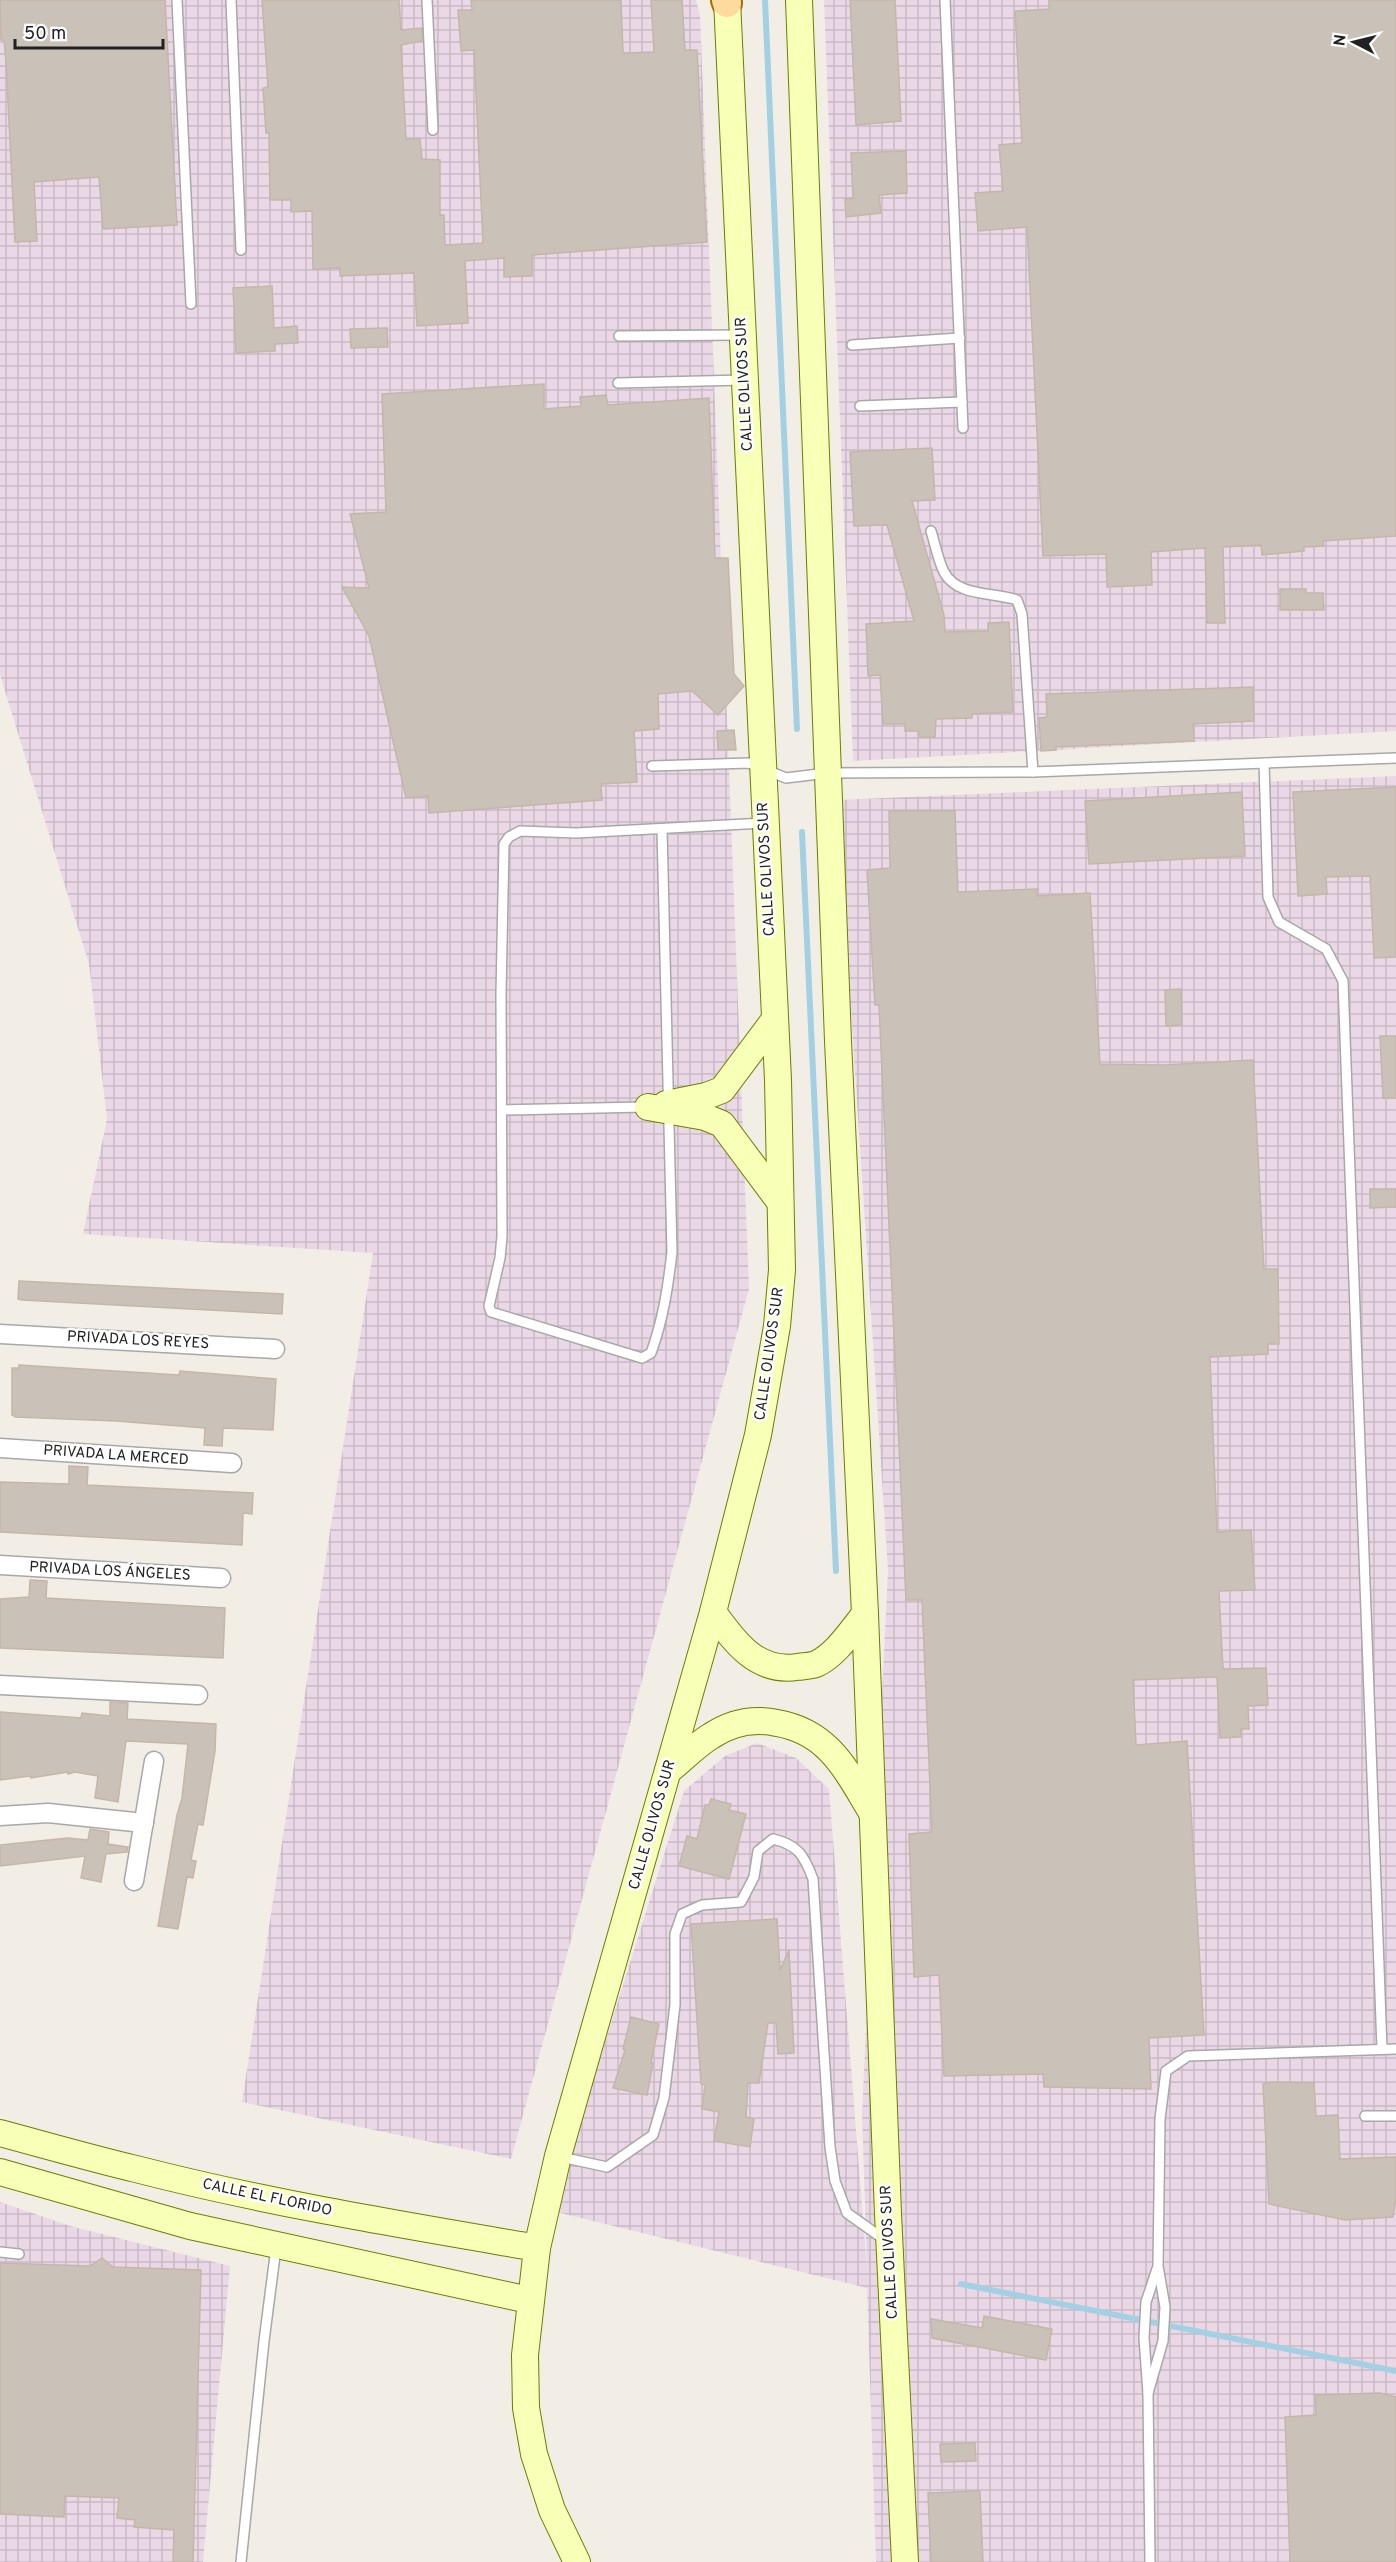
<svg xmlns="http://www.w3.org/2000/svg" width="1396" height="2562" viewBox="0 0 1396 2562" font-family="Overpass,sans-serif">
<defs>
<pattern id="industrial-grid" width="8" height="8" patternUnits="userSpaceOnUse" patternTransform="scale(1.5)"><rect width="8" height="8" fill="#ebd8e7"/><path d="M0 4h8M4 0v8" fill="none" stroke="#c9b9c6"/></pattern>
</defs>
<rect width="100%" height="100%" fill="#f2eee6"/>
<g fill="url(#industrial-grid)">
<polygon points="0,0 696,0 700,15 749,1289 511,2159 242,2102 373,1253 83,1234 107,1119 89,964 0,675"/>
<polygon points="824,0 1396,0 1396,731 853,761"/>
<polygon points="1396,776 1396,2562 876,2562 867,2288 552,2211 684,1791 725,1756 757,1743 796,1758 829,1789 867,2269 862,2114 888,1570 837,800"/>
<polygon points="0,2202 70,2226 230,2266 203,2562 0,2562"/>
</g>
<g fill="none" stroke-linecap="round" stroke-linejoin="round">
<g stroke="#a3d1e3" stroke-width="6">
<polyline points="765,0 797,729"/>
<polyline points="802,832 836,1571"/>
<polyline points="961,2284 1396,2371"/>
</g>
</g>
<g fill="#cac1b9" stroke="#c5b6a7" stroke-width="1.5">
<polygon points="0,0 165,0 177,225 103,229 99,177 34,182 37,241 15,242 6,62 4,40 1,40"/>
<polygon points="262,0 399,0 401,30 422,28 422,41 401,45 406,139 420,139 422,159 440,160 440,215 444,215 445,245 483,243 474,50 461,51 458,10 472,10 471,0 621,0 623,53 654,52 651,0 682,0 685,50 697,50 707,242 532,255 532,276 504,277 504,258 465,261 468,323 417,326 414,273 340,276 340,268 313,269 312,211 291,212 291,200 270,200 269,133 266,133 263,88 268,87"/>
<polygon points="850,0 895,0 901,121 856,125"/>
<polygon points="1049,0 1396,0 1396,536 1323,541 1324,546 1304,547 1304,551 1262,555 1261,545 1223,547 1225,623 1207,623 1205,548 1151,552 1152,585 1107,587 1106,554 1043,556 1027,227 978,231 975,193 1003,191 999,145 1022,143 1015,11 1049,9"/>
<polygon points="906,151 907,193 879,195 881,213 846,217 845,199 853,198 851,153"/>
<polygon points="272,286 274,328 297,326 298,343 275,344 275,351 236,353 233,288"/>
<polygon points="387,328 388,347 351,348 350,329"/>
<polygon points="544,384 544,409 581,406 580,397 606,395 608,405 709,398 715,558 728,558 734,674 744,686 718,715 692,691 658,694 659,729 634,731 637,782 601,784 602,800 429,813 428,796 406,798 369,636 342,587 369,588 350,514 386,512 382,394"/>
<polygon points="932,448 935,500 912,501 944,615 945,632 988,631 988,623 1009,622 1013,712 972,714 972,718 936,719 935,737 920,737 918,731 905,731 905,724 883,724 880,675 868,676 866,624 914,621 887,525 854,526 850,452"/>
<polygon points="1280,589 1306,589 1306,593 1323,593 1324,610 1280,610"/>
<polygon points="1253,687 1254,721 1193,724 1194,741 1056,747 1056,750 1041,751 1039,718 1047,717 1046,694"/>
<polygon points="734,730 736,750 718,750 717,731"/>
<polygon points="1396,787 1396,957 1374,958 1370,876 1326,877 1327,894 1298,896 1293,792"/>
<polygon points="1242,792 1245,856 1089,864 1085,801"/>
<polygon points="889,811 955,811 958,892 1038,889 1037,896 1090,893 1100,1064 1164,1065 1253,1060 1264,1269 1278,1269 1279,1344 1268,1344 1268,1354 1210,1357 1217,1532 1251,1530 1255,1590 1219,1591 1223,1669 1266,1668 1268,1705 1248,1706 1249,1729 1241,1729 1241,1737 1220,1738 1217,1677 1133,1680 1136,1745 1187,1741 1204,2035 1149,2038 1151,2089 1044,2087 1043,2074 944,2076 939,1975 914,1977 909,1834 932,1832 922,1600 906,1600 879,1005 875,1005 867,870 890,868"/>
<polygon points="1181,989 1182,1025 1166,1026 1165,990"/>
<polygon points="1380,1036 1396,1036 1396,1098 1383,1098"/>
<polygon points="1370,1189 1396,1189 1396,1207 1370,1208"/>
<polygon points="19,1281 283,1294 282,1314 22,1300 18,1299"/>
<polygon points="19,1365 179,1375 180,1371 276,1379 273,1430 223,1428 222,1446 204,1445 205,1428 116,1421 16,1417 12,1415 12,1368 19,1368"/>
<polygon points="69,1466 88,1467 87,1485 253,1493 252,1514 243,1513 242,1545 0,1532 0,1482 69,1484"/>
<polygon points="30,1580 47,1581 46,1598 225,1608 223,1658 0,1648 0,1599 29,1597"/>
<polygon points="110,1702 128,1703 127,1719 216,1724 215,1751 203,1825 198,1824 191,1860 196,1861 193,1878 187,1877 178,1929 158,1926 177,1815 182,1798 188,1744 126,1741 118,1802 95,1798 98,1776 75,1772 68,1774 68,1772 31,1778 30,1776 0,1780 0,1712 81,1718 82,1713 110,1716"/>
<polygon points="711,1799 731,1804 729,1810 746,1814 729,1879 679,1866 687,1836 697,1839 705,1805 709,1805"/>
<polygon points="90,1829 109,1832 108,1844 128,1847 127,1852 106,1854 101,1882 81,1878 85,1856 0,1866 0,1845 68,1838 88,1840"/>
<polygon points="777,1919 780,1970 789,1950 794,2053 778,2054 776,2023 768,2023 759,2083 748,2083 746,2117 754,2119 750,2147 714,2141 719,2112 702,2109 705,2085 701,2084 691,1924"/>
<polygon points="631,2017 659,2024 651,2062 653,2063 647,2095 613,2088 625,2050 623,2049"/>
<polygon points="1273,2082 1314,2083 1316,2116 1338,2115 1340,2159 1396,2157 1396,2198 1393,2217 1345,2220 1269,2204 1263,2084"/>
<polygon points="102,2258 113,2267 201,2270 193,2562 173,2562 174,2530 134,2527 135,2520 117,2518 119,2498 65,2496 64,2517 0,2514 0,2263 90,2266"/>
<polygon points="984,2316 1052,2329 1046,2360 932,2338 931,2319 982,2328"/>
<polygon points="1380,2393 1396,2397 1396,2562 1290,2562 1285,2417 1316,2415 1315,2395"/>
<polygon points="975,2443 976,2461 941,2462 940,2444"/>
<polygon points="980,2491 983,2562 931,2562 928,2493"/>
</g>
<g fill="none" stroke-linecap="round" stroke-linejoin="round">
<g stroke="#a8a8a8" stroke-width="12">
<g id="lane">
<polyline points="177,0 191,304"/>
<polyline points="231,0 241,250"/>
<polyline points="427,0 433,130"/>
<polyline points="945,0 963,428"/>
<polyline points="619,336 741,335"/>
<polyline points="852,345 960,338"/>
<polyline points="618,383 744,380"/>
<polyline points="860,406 962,402"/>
<path d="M 931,531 C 935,544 938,560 944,572 C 957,597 994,592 1017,600 L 1022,614 L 1033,772"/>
<polyline points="1264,763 1268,897 1279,922 1326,949 1343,981 1382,2049"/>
<polyline points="652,766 749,763 786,778 827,773 1033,772 1396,758"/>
<path d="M 662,829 L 672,1252 C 668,1287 663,1320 651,1353 L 642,1358 L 491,1312 L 489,1306 L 500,1258 L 502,1236 L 501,994 L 504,844 L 509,837 L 520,831 L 576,833 L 765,823"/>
<polyline points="502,1110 645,1107"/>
<polyline points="1365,2116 1396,2116"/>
<path d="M 561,2157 L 607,2167 L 653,2135 L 664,2098 L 675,2005 L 675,1934 L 682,1914 L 702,1905 L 741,1902 L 754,1877 L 758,1851 L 773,1839 C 798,1845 804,1855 813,1879 L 830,2147 L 835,2181 L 847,2213 L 885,2240"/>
<polyline points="0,2252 19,2254"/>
<polyline points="1148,2393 1163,2341 1165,2307 1158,2266 1160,2119 1166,2071 1188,2056 1396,2049"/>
<polyline points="241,2562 264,2341 276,2248"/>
<polyline points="1150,2562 1148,2393 1144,2338 1146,2302 1157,2269"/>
</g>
</g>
<g stroke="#a8a8a8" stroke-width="21">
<g id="street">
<polyline points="0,1334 275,1349"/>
<polyline points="0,1448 232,1463"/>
<polyline points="0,1565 221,1578"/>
<polyline points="0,1685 198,1695"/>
<polyline points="0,1816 48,1813 144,1823"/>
<polyline points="134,1881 154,1761"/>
</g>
</g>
<g stroke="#6b7f00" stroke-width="28">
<g id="secondary">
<polyline points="799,0 838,1041 865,1614 888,2214 905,2562"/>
<polyline points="666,1104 706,1096 722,1090 775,1019"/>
<polyline points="648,1107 705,1117 722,1124 780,1202"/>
<path d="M 713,1612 C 734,1641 756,1673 797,1667 C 803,1666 811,1666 816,1664 C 836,1655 851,1631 865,1614"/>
<path d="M 668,1771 C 682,1760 696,1745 711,1736 C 732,1722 754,1718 777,1723 C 829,1732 846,1770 871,1811"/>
<path d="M 0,2133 C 45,2145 90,2158 136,2169 C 268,2203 403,2225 537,2248"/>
<polyline points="0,2172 190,2226 529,2300"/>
<polyline points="577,2562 552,2510 534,2454 526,2408 525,2355 537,2248 558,2156 713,1612 758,1435 777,1326 782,1270 778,1080 727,0"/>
</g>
</g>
<g stroke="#9d7100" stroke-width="32">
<polyline id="primary" points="726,0 727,3"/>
</g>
<use href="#lane" stroke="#fff" stroke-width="9"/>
<use href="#street" stroke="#fff" stroke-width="18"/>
<use href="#secondary" stroke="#f8ffb7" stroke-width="26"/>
<use href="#primary" stroke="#ffda9e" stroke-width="28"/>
</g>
<g text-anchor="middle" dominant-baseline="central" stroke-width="5" stroke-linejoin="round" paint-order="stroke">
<g font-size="15" fill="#212121" stroke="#fff">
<text transform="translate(745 384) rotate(-93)">CALLE OLIVOS SUR</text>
<text transform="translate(767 869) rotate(-93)">CALLE OLIVOS SUR</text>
<text transform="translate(138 1341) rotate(3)">PRIVADA LOS REYES</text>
<text transform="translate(770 1354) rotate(-82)">CALLE OLIVOS SUR</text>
<text transform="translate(116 1456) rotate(4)">PRIVADA LA MERCED</text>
<text transform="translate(110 1572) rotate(3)">PRIVADA LOS ÁNGELES</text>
<text transform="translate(653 1825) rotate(-74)">CALLE OLIVOS SUR</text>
<text transform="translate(267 2198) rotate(12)">CALLE EL FLORIDO</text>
<text transform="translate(890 2252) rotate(-93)">CALLE OLIVOS SUR</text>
</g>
</g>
<g transform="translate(1354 42) rotate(277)" stroke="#ffffff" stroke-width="4.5" paint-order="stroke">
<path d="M0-4.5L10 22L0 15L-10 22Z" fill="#212121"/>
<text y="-9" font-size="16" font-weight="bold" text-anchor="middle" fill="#212121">N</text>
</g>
<path d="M15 39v9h148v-9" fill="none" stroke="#212121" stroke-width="3"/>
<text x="24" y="39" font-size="18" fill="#212121" stroke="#ffffff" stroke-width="4.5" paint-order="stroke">50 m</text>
</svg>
